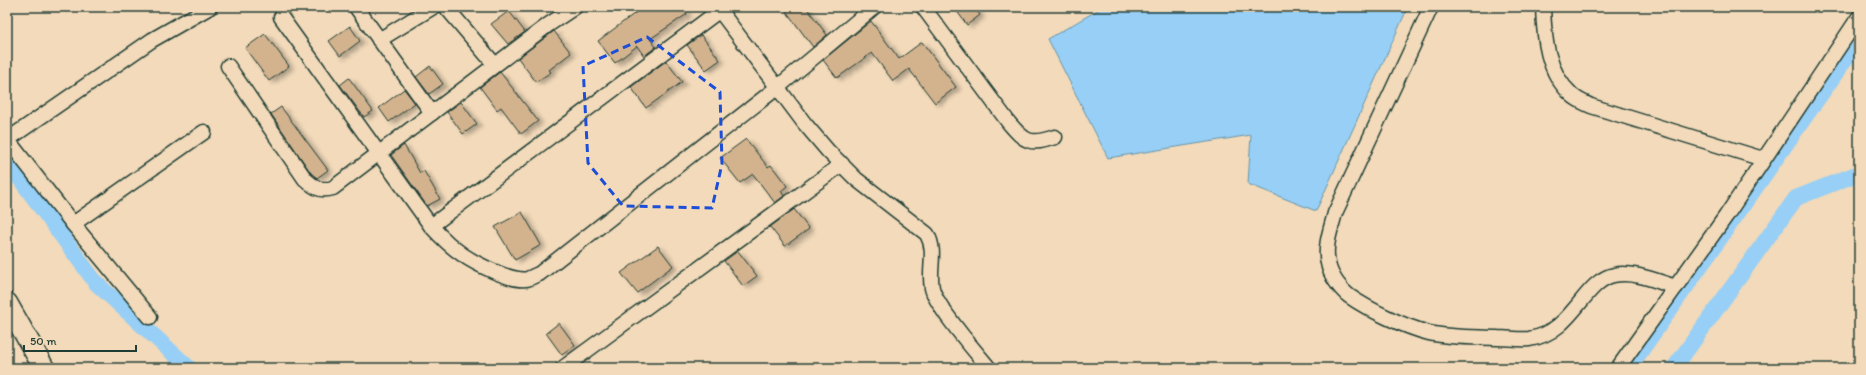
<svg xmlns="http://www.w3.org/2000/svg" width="1866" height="375" viewBox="0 0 1866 375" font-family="Itim,sans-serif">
<defs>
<filter id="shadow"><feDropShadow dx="4.5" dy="2.5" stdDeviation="2" flood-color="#0004"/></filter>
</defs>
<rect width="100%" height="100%" fill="#f2daba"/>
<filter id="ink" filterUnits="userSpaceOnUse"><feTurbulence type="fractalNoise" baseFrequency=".025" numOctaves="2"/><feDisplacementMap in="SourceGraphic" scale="8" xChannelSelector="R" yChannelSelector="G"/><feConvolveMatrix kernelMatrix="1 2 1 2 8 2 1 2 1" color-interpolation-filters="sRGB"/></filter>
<g filter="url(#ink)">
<polygon fill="#97cff6" stroke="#6795a8" points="1103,7 1408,7 1316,211 1248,184 1251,135 1108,158 1048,39"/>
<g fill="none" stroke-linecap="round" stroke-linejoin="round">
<g stroke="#97cff6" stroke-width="16">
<polyline points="7,161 96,283 189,368"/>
<polyline points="1629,368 1859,40"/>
<polyline points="1674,368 1796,198 1859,173"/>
</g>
</g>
<g fill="#d3b28e" stroke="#1f3d34" filter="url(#shadow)">
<polygon points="643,7 682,7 687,14 650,39 656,47 644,56 637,46 615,63 598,41"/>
<polygon points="783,7 806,7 827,35 813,47"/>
<polygon points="954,7 974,7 980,15 967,25"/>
<polygon points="509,11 525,32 508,44 491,24"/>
<polygon points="871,21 899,59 922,42 956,87 935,103 909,69 893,81 872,53 837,78 823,60"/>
<polygon points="350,26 360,41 340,56 329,41"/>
<polygon points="554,31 571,53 549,70 551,72 536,82 518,58"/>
<polygon points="265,34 289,66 269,81 245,48"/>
<polygon points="701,35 720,60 706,70 687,45"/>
<polygon points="666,61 682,82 646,108 631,87"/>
<polygon points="430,66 443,84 429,94 416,77"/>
<polygon points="500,72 538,121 521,134 501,107 497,110 480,87"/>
<polygon points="349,78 373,111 364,117 340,85"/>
<polygon points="404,89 415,103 389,122 379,108"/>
<polygon points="461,102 477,124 463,134 447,112"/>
<polygon points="281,107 328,170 317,178 311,173 271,114"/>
<polygon points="746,139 768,167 771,165 787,186 781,191 784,196 775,203 753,174 740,183 720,158"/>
<polygon points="404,145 420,173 424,171 440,199 427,206 391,155"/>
<polygon points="794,209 809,229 785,246 770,227"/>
<polygon points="522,212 541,245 515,260 495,227"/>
<polygon points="658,246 673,266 637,293 621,273"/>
<polygon points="738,251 757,276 743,286 724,261"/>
<polygon points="559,323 575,345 562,355 546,333"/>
</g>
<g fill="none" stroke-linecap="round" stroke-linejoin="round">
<g stroke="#1f3d34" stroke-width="17">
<g id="minor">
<polyline points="356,7 432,113"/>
<polyline points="446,7 495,65"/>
<path d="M 717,7 L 805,124 L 828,151 L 856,179 L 927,234 C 937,252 928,269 932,288 C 936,307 975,351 989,368"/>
<path d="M 923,7 L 1009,123 C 1026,143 1030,145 1055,137"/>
<path d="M 1431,7 L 1335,213 C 1331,229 1324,246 1328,263 C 1330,275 1340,289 1349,296 C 1369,310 1405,327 1429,333 C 1451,338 1475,337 1498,338 C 1508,338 1519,340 1529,339 C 1573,333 1583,281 1614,275 C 1634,271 1656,281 1676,287"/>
<path d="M 1543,7 C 1544,38 1547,73 1572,95 C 1577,100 1585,103 1591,106 L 1763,159"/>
<path d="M 281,17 L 431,226 C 441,237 451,247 463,255 C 476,264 512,282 527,279 C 531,278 535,275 539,274 L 778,87 L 874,7"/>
<polyline points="379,40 433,7"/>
<path d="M 228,66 L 305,179 C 314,187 320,192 333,188 L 548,25 L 575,7"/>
<polyline points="7,139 73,224 150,317"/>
<polyline points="7,140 152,40 210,7"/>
<polyline points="73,224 204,132"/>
<polyline points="431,226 724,7"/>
<polyline points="563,368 842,164"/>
<polyline points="1618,368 1726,216 1859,17"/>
</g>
</g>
<g stroke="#1f3d34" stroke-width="23">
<polyline id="secondary" points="7,303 44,368"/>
</g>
<use href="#minor" stroke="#f2daba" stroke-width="14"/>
<use href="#secondary" stroke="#f2daba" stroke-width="20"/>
</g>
</g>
<path fill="none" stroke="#1d4ed8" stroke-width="3" stroke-dasharray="8 5" stroke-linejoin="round" d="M 647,37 L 720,92 L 722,164 L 712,208 L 623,206 L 588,163 L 583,66 Z"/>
<rect width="1866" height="375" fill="none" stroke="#f2daba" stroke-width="24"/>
<rect x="12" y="12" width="1842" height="351" fill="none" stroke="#1f3d34" stroke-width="1.5" filter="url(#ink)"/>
<path d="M24 345v6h112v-6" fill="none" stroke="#1f3d34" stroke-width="2"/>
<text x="30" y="345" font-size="12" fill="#1f3d34" stroke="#f2daba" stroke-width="3" paint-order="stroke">50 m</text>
</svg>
